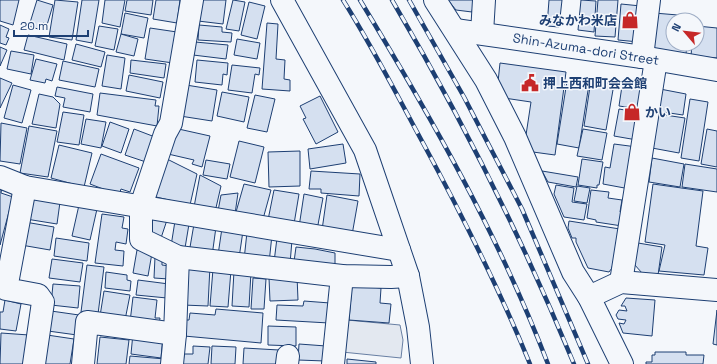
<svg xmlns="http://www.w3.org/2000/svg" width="717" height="364" viewBox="0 0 717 364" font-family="'Space Grotesk','Noto Sans JP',sans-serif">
<rect width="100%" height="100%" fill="#f4f7fb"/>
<polygon fill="#e3e8f0" stroke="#687fa3" points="347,320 400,325 403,340 401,358 342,352"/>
<g fill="#d5e0f0" stroke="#1d3f73">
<polygon points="0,0 19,0 13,25 0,21"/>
<polygon points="37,0 53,5 47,25 43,23 41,30 29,26"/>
<polygon points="55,0 78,2 72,40 49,37"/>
<polygon points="82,0 99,0 92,43 76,40"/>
<polygon points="105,0 125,0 120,27 102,23"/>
<polygon points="127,0 153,0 151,15 125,11"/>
<polygon points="156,0 180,0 177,23 153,19"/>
<polygon points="201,0 226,0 223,24 198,21"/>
<polygon points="233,0 245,2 239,31 226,29"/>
<polygon points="448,0 474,0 472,12 456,10"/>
<polygon points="549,0 562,0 559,27 547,26"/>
<polygon points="581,0 596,1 594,32 578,30"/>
<polygon points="598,0 618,0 615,37 595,36"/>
<polygon points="249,2 265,6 257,39 241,35"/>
<polygon points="621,4 641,6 639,42 618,40"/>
<polygon points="125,13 148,18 144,38 121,34"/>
<polygon points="654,13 690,16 689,20 673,20 673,44 687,44 686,54 651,52"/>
<polygon points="267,23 278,24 276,59 285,60 284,79 290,80 290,91 262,89"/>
<polygon points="0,25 9,29 6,37 9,38 6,45 0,43"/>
<polygon points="199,25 222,27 222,32 232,33 231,42 198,40"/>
<polygon points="99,26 118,29 114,50 95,46"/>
<polygon points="697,26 717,28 717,58 691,56 692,44 697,44"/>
<polygon points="150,28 177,32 173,63 145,59"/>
<polygon points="121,34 138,39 134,56 116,52"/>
<polygon points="28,35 67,44 64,60 24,50"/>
<polygon points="237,39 260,43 257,59 234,55"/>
<polygon points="195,42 228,45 226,59 193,55"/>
<polygon points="76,44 105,52 101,67 72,60"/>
<polygon points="0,47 7,50 0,66"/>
<polygon points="11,51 34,55 31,74 7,69"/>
<polygon points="107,55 125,58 121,89 102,86"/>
<polygon points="36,59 57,64 52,81 46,79 45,83 30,80"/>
<polygon points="131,60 166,64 164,78 130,73"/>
<polygon points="197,60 228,63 227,75 223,74 222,85 195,82"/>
<polygon points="63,61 99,69 95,87 59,80"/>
<polygon points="500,63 566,72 555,155 533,152 526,135 531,102 504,98 498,82"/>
<polygon points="232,65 260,68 259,75 255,74 252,93 228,90"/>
<polygon points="129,75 163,82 160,98 126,91"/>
<polygon points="0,78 12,83 0,108"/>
<polygon points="591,80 614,84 606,130 584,126"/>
<polygon points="567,81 589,84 579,148 557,144"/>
<polygon points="13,85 31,90 22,123 4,118"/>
<polygon points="186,85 217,90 212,121 180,116"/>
<polygon points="622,86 643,89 640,109 619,106"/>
<polygon points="57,87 93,94 90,112 63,107 65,98 55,96"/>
<polygon points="660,89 686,94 683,115 656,111"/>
<polygon points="222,92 249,97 244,122 217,116"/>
<polygon points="100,93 156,100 155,106 159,106 157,126 97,115"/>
<polygon points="39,94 53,97 60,104 56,128 32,124"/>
<polygon points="255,95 275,99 267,132 247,128"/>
<polygon points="320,96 338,132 316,144 303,119 306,118 300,106"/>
<polygon points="690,99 708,102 699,161 681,158"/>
<polygon points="619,109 642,113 637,140 614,136"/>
<polygon points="63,112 84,115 79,145 57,142"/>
<polygon points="658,114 685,118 679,153 652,148"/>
<polygon points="86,119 106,122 101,148 81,144"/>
<polygon points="110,122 129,129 121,153 102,146"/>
<polygon points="1,123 27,128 20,164 0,161"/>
<polygon points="29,126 57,131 48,177 20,173"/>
<polygon points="174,128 210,136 202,167 192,164 194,160 168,154"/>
<polygon points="134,129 155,137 146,162 125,155"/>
<polygon points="583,129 607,133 602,160 577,156"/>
<polygon points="707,129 717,131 717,167 701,164"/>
<polygon points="239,141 264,147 255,183 230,177"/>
<polygon points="343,144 346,163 310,169 308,149"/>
<polygon points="614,144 637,147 630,189 603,184 605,167 610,168"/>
<polygon points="59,145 92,153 84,187 51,178"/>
<polygon points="300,151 300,186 269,187 268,152"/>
<polygon points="101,154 139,168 130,192 121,189 119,195 90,184"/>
<polygon points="165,158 197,174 190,205 152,196"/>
<polygon points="652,158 684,164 680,187 649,182"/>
<polygon points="582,159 603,162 599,185 597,185 597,188 578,185"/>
<polygon points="206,160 230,164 227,179 203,175"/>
<polygon points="685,164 717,169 717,192 682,187"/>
<polygon points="311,171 360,174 359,196 321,193 321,189 309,189"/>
<polygon points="542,171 578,177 576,187 548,182"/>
<polygon points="200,175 221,186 215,212 194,207"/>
<polygon points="244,184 271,190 263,219 236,212"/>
<polygon points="653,184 703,191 696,246 708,248 704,275 659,271 665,245 645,242"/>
<polygon points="556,185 574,188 572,202 587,204 584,220 564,217 554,194"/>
<polygon points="0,186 2,187 1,193 13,197 0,245"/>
<polygon points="577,186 590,188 587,203 574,201"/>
<polygon points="274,190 299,194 294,224 268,220"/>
<polygon points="591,190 609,192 608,198 622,200 620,212 624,213 622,226 596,222 596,220 587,218"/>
<polygon points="238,193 235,214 218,211 221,195"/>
<polygon points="304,194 323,198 317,230 299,227"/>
<polygon points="327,195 358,201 352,235 322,230"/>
<polygon points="30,197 60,202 57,224 26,219"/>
<polygon points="79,205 97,209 90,240 72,236"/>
<polygon points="102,214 124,217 122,228 128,229 126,244 116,242 115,250 124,251 123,266 95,263"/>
<polygon points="153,216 167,220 161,238 148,234"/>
<polygon points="175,221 189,224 185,248 171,246"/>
<polygon points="569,221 620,229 612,268 609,272 588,268 576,242 576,238 572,238 568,228"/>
<polygon points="25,222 54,227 50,250 21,245"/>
<polygon points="194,224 216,227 212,256 189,253"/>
<polygon points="222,228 243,231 239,258 218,255"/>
<polygon points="247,232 272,235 269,263 244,260"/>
<polygon points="56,238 89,243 87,261 54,256"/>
<polygon points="277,238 292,240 290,264 274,262"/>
<polygon points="638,243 662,247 658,275 642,273 634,264"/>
<polygon points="296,247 315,249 335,253 335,266 294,262"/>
<polygon points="137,250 152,253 148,276 133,273"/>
<polygon points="155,257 162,258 162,265 170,266 169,279 154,278"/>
<polygon points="52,259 83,263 80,282 49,278"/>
<polygon points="87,265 104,267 98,314 81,312"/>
<polygon points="184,265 210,266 208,306 183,305"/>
<polygon points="213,269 231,270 228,307 210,306"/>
<polygon points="234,271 251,272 249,307 232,306"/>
<polygon points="106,272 127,275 127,280 131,281 130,291 105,288"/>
<polygon points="297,276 298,300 270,301 269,278"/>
<polygon points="253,278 266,279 264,309 251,309"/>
<polygon points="138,280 169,284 167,298 136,295"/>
<polygon points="53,284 80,286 78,308 51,305"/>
<polygon points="352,285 381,288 380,303 391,304 389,323 349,320"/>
<polygon points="104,291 130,295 125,320 100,316"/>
<polygon points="133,297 157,300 155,318 160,318 159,325 130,322"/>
<polygon points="626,298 655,300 652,336 623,333 619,323 624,324 626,320 618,319 616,315 619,310 627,311 625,306 621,306"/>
<polygon points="5,300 21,304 16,331 0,329 0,312 3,312"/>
<polygon points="304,301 330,303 329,323 276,320 277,305 303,306"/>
<polygon points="216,309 263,313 261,343 184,336 185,320 189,320 190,313 215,315"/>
<polygon points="717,310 717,345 713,344"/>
<polygon points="51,311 79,315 77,335 48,331"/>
<polygon points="268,326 296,327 296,346 268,345"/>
<polygon points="1,333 29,335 26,364 0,364"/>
<polygon points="133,333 163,336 161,358 131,354"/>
<polygon points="47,335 74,339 70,364 44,364"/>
<polygon points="100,337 129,340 126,364 97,364"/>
<polygon points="299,344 326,346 325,361 298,360"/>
<polygon points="193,346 210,347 208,364 183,364 184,354 193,354"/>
<polygon points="212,346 236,347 235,364 211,364"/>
<polygon points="244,348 279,350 278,364 243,364"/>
<polygon points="655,352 686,352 686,355 704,355 703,364 646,364 646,362 652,362 652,355 655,355"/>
<polygon points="130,356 165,359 165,364 129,364"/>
<polygon points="347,359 376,362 376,364 347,364"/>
</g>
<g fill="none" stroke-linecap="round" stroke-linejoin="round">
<g stroke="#1d3f73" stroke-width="24">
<g id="minor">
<polyline points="192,0 171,123 165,134 141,206 141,239 178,257 342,276 391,277 408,276"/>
<polyline points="282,0 365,150 408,276 418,327 422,364"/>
<polyline points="435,0 486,80 515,137 573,272 589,297 622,364"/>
<polyline points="482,33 484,0"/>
<polyline points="642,57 649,0"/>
<polyline points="0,177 25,187 399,250"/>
<polyline points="25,187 6,289 38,295 43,302 34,364"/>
<polyline points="621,282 656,60"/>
<polyline points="589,297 621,282 717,290"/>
<polyline points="83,364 87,322 175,334"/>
<polyline points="172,364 175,334 178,257"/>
<polyline points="287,364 288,356"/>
<polyline points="333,364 342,276"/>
</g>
</g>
<g stroke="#1d3f73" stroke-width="24">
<polyline id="tertiary" points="455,30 642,57 717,70"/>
</g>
<use href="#minor" stroke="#f4f7fb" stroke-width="22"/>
<use href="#tertiary" stroke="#f4f7fb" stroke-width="22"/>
<g stroke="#1d3f73" stroke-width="4.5">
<g id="rail">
<path d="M 343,0 C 372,46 397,95 423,143 C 462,215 499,288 530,364"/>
<path d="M 360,0 C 431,117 499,236 548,364"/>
<path d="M 392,0 C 461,117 522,238 574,364"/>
<polyline points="409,0 464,97 522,209 588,364"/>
</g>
</g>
<use href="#rail" stroke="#f4f7fb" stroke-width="3" stroke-dasharray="9" stroke-linecap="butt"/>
</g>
<defs>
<g id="shop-bare" transform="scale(1.38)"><path d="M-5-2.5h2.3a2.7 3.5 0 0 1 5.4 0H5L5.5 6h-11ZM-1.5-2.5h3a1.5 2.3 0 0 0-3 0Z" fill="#c62828" stroke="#f4f7fb" stroke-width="2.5" paint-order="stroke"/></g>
<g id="civic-bare" transform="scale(1.38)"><path d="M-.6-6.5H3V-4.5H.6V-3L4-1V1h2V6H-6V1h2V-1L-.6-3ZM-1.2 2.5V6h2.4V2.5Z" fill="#c62828" stroke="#f4f7fb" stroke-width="2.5" paint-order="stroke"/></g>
</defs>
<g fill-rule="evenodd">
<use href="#shop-bare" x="630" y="20"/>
<use href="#civic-bare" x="530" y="83"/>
<use href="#shop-bare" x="632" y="112"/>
</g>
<g text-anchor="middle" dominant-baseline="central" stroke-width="3" stroke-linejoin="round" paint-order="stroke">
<g font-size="13" font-weight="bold" fill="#1d3f73" stroke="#f4f7fb" text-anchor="start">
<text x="617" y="20" text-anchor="end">みなかわ米店</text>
<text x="543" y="83">押上西和町会会館</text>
<text x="645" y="112">かい</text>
</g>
<g font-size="13" fill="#1d3f73" stroke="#f4f7fb">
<text transform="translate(586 49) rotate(9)">Shin-Azuma-dori Street</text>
</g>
</g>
<g transform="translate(685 32) rotate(298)"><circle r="19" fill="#f4f7fb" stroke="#9eadc5"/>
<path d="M0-3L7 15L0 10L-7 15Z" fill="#c62828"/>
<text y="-6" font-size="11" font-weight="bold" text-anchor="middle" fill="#1d3f73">N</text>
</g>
<path d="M14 30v6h74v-6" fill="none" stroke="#1d3f73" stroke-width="2"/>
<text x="20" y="30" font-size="12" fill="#1d3f73" stroke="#f4f7fb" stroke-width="3" paint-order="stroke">20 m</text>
</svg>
